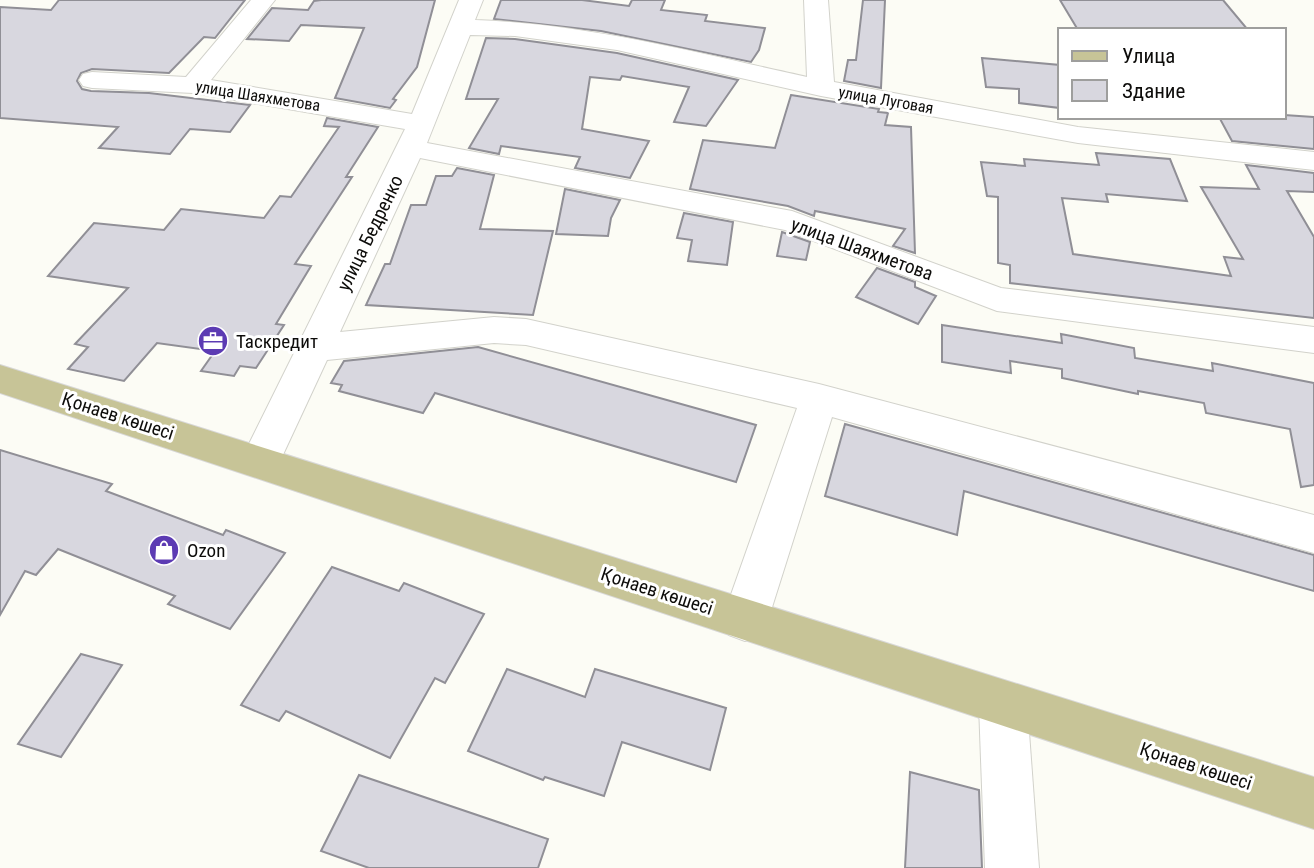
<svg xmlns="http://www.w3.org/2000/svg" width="1314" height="868" viewBox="0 0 1314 868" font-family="'Roboto Condensed',sans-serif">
<rect width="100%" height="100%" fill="#fcfcf5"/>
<g fill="#d8d7df" stroke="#908f96" stroke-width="2">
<polygon points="59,0 245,0 215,38 204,37 169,73 92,69 81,73 77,81 82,89 91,91 149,93 250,105 230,132 190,129 170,154 99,148 118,127 0,118 0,7 51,10"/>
<polygon points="321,0 435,0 417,67 393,99 396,100 390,108 335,98 364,28 301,25 289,41 247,39 272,8 308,10 314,1"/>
<polygon points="501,0 582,0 629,6 632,0 665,0 661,10 707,15 705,21 765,28 759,50 751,62 601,31 494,19"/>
<polygon points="863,0 885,0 881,88 844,81 848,60 856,60"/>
<polygon points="1060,0 1223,0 1248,30 1078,30"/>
<polygon points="486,38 515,39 617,53 738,80 706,126 674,122 689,87 622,76 620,80 590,77 582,129 649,141 630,178 575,168 580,157 501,146 499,154 469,148 498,99 466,99"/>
<polygon points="982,58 1060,65 1060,108 1019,103 1019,89 986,87"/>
<polygon points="791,95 879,109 878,112 888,113 885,125 911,127 915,253 893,246 905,229 815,211 814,216 788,206 690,189 703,140 775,148"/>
<polygon points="1284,115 1314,117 1314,149 1232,141 1219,117"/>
<polygon points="327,118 378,127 346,177 352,177 295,264 311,266 276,324 284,325 256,368 240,366 234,376 201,371 215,351 157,343 124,381 68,369 88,347 75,344 128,288 48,276 94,223 164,230 181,209 264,218 280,196 291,197 339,127 324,126"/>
<polygon points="1096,153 1170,159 1187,201 1106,194 1108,202 1062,198 1073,254 1231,276 1224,257 1243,259 1201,187 1259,189 1246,165 1314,173 1314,192 1287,191 1314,237 1314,318 1010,283 1010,265 998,263 998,197 987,196 981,162 1025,166 1024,159 1099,165"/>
<polygon points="457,168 494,175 480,229 553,231 533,315 366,305 385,264 390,264 411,205 426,205 436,176 452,176"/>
<polygon points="565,189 620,200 611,218 608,236 556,234"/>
<polygon points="684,213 733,222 727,265 688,261 692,240 677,238"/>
<polygon points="782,232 810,242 806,260 777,256"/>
<polygon points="877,268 915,282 915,287 936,296 918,324 856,297"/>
<polygon points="942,325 1062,343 1061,334 1134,348 1135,358 1213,371 1212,363 1314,383 1314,485 1301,487 1290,429 1206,413 1204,403 1138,391 1138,394 1062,378 1062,369 1010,361 1011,373 942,362"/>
<polygon points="478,347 756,425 736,482 435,393 423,413 339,391 342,385 331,383 344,361"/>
<polygon points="845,424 1314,555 1314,591 964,491 957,535 825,496"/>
<polygon points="0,450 112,484 106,491 223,535 226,530 285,553 230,629 168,604 175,596 58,549 36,575 25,571 0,615"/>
<polygon points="332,567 399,591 404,583 484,614 445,683 435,678 390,758 286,711 279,721 241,705"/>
<polygon points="81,654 122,665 61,757 18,744"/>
<polygon points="507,669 585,697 595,669 726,708 710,770 622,742 604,796 545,777 543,780 468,751"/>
<polygon points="910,772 979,790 982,868 905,868"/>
<polygon points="359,775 548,839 538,868 369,868 321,851"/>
</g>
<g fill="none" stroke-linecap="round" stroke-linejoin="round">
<g stroke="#d2d2cb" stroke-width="2">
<g id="minor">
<path d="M 251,0 L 275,0 L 211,80 L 412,114 L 459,0 L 483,0 L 475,20 C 588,24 698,53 807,77 L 804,0 L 828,0 L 834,82 L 1078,127 L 1314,152 L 1314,170 L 1078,143 L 821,96 L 617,50 L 515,36 L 470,35 L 427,143 L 792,211 L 1001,288 L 1314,327 L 1314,353 L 997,311 L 785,230 L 420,158 L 340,332 L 494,317 L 526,319 L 819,384 L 1314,515 L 1314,553 L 832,417 L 768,620 L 761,635 L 745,641 L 729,635 L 722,620 L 797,408 L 526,345 L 494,343 L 327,360 L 274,474 L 260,478 L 246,474 L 240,462 L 405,129 L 193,93 L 92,88 L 83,86 L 79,80 L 83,74 L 92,72 L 186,77 Z"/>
<polygon points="1003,681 1020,688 1027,705 1039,868 985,868 979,705 986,688"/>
</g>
</g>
<g stroke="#d8d8d8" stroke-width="2">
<polygon id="major" points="0,365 1314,777 1314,829 0,393"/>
</g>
<use href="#minor" fill="#fff" fill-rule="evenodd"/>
<use href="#major" fill="#c7c497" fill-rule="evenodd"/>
</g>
<defs>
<g id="office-disc" transform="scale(1.575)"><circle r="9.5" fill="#5c3bb3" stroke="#fff"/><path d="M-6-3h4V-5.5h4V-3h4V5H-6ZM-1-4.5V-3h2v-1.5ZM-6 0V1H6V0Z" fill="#fff"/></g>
<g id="shop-disc" transform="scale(1.575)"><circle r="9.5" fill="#5c3bb3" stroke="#fff"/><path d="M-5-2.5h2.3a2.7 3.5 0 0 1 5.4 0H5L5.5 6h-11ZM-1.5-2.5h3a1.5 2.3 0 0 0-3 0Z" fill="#fff"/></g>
</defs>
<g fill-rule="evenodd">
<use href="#office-disc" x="213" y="341"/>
<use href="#shop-disc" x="164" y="550"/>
</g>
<g text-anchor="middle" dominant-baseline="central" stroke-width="6" stroke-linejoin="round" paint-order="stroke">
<g font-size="16" fill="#0d0c0a" stroke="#fff">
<text transform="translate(258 96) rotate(9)">улица Шаяхметова</text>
<text transform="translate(886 100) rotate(10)">улица Луговая</text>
</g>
<g font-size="19" fill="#0d0c0a" stroke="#fff">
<text transform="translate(370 233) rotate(-64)">улица Бедренко</text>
<text transform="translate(862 249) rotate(20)">улица Шаяхметова</text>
<text transform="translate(118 416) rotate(18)">Қонаев көшесі</text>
<text transform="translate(657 591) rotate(18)">Қонаев көшесі</text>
<text transform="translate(1196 766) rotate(18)">Қонаев көшесі</text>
</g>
<g font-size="19" fill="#0d0c0a" stroke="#fff" text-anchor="start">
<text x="236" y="341">Таскредит</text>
<text x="187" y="550">Ozon</text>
</g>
</g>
<rect x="1058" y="28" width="228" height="91" fill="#ffffff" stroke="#9e9e9d" stroke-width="2"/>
<rect x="1072" y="51" width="35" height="10" fill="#c7c497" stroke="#9e9e9d" stroke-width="2"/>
<text x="1122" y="63" font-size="21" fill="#0d0c0a">Улица</text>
<rect x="1072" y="80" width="35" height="21" fill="#d8d7df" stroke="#9e9e9d" stroke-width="2"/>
<text x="1122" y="98" font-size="21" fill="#0d0c0a">Здание</text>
</svg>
